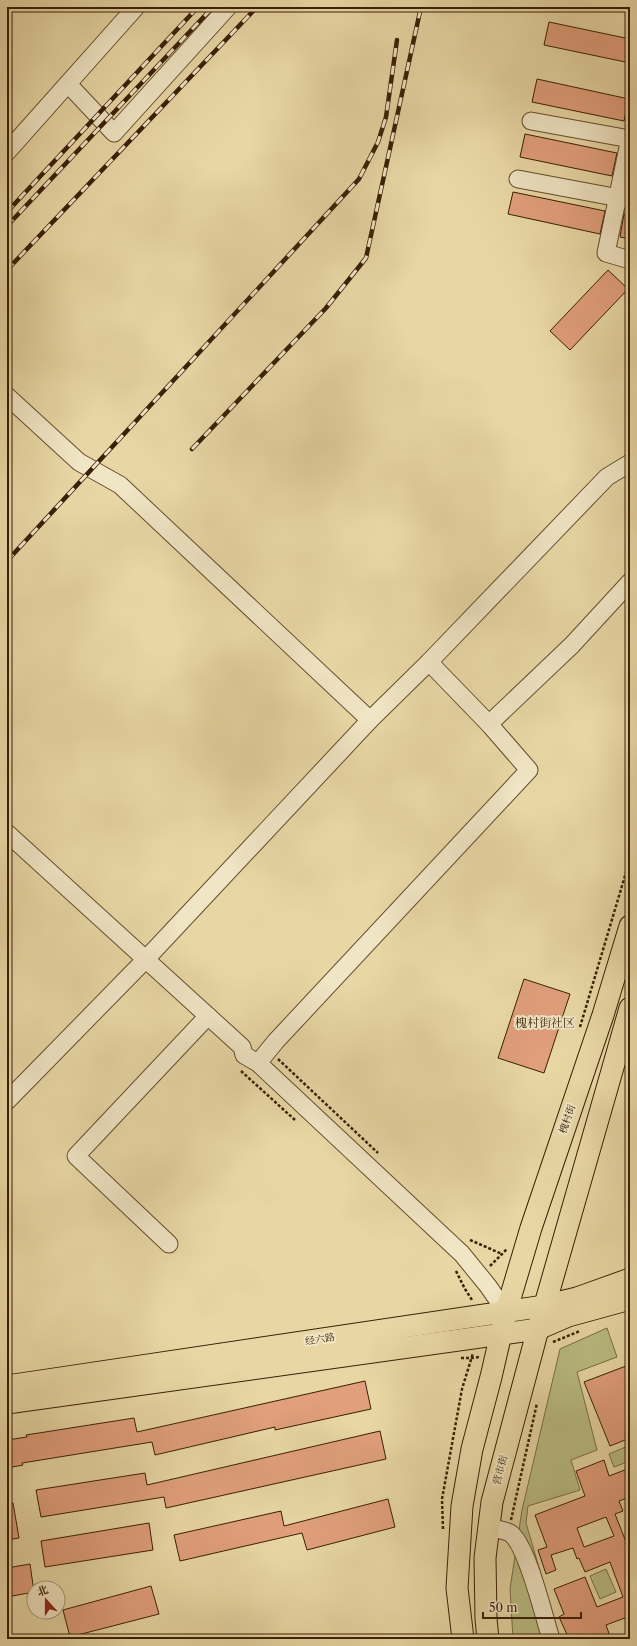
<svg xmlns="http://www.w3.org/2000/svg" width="637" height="1646" viewBox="0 0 637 1646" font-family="'Libre Caslon Text','Noto Serif SC',serif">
<rect width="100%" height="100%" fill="#e8d7a5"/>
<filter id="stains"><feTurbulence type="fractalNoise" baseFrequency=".005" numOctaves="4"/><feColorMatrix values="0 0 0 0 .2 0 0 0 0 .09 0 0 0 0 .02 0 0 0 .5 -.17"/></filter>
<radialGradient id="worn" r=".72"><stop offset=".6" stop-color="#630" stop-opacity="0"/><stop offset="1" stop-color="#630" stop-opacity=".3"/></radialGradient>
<g fill="#babd83" stroke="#7a6e44">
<polygon points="607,1328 617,1357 577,1372 597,1450 571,1460 580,1490 528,1506 526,1523 560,1639 513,1639 510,1589 522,1510 560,1349"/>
<polygon points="630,1445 630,1461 614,1467 609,1454"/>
<polygon points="606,1569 616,1592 600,1599 590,1576"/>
</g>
<g fill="#e19f7c" stroke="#391f05" fill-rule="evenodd">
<polygon points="549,22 630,39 630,63 544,45"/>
<polygon points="537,79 629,99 624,121 532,102"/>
<polygon points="525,134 617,153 612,176 520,157"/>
<polygon points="513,192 605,211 600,234 508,214"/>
<polygon points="624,214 630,215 630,239 620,237"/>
<polygon points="608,270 628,289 570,350 550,331"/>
<polygon points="524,979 570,994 544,1073 498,1058"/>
<polygon points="626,1366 630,1377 630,1438 610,1446 584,1382"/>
<polygon points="365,1381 371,1409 275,1430 275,1427 155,1455 152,1442 22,1463 23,1465 7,1468 7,1440 27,1437 26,1435 134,1418 137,1432"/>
<polygon points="380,1431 386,1459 166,1508 164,1497 41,1517 36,1490 145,1473 147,1485"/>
<path d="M 604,1460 L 609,1476 L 630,1468 L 630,1497 L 619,1501 L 623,1511 L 615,1514 L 630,1552 L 630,1616 L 606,1625 L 611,1639 L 569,1639 L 559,1617 L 564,1614 L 554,1589 L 585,1577 L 597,1607 L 623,1597 L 610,1562 L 585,1572 L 579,1558 L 577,1559 L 573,1548 L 551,1555 L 556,1570 L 546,1574 L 538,1550 L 547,1547 L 535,1515 L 585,1496 L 576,1471 ZM 606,1517 L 614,1536 L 584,1547 L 577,1528 Z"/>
<polygon points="388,1499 395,1527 307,1550 302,1533 180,1561 174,1535 281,1511 284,1526"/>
<polygon points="13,1503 19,1538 7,1540 7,1504"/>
<polygon points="149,1523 153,1550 45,1567 41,1541"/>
<polygon points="30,1564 34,1592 7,1597 7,1568"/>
<polygon points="151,1586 159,1614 70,1637 63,1610"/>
</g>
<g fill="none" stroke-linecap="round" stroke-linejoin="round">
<g stroke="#654d2d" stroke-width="19">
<g id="minor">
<polyline points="69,85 114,133 228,7"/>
<polyline points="531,121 630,139"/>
<polyline points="630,138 606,253 630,260"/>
<polyline points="7,152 136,7"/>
<polyline points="518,179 630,200"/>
<polyline points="7,396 79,462 120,485 370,720"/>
<polyline points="429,662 489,724"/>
<polyline points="7,833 242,1047 244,1055 258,1063 462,1254 488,1286 506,1312"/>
<polyline points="258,1063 276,1041 529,770 489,724 572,645 630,582"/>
<polyline points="7,1101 146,959 370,720 429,662 607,477 630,463"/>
<polyline points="169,1244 76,1156 208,1016"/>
<path d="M 489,1527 C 495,1529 504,1530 510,1533 C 527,1544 544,1617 551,1639"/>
</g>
</g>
<g stroke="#391f05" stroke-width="23">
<g id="major">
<polyline points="7,1386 544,1306 577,1298 630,1279"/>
<polyline points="7,1403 538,1329 568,1316 630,1299"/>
<polyline points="463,1639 457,1588 462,1506 472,1449 491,1377 506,1312 531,1228 603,1015 630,926"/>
<polyline points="488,1639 486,1619 485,1558 492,1502 538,1329 630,1008"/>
</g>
</g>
<g stroke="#391f05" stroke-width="2.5" stroke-dasharray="3 2" stroke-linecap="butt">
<polyline points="580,1027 630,859"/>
<polyline points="278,1059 378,1153"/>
<polyline points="241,1071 295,1120"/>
<polyline points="470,1240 502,1254"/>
<polyline points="490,1266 507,1249"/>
<polyline points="456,1271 465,1289 472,1300"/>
<polyline points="553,1342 580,1331"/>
<polyline points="461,1358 471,1358 480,1357"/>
<polyline points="511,1520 537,1403"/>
<polyline points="443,1529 442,1499 462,1389 473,1353"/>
</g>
<use href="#minor" stroke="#f0e5c4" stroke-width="17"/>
<use href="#major" stroke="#e8d7a5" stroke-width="21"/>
<g stroke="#391f05" stroke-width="4.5">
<g id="rail">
<polyline points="7,212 198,7"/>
<polyline points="7,226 213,7"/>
<polyline points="7,270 257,7"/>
<polyline points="192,449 326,308 366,258 421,7"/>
<polyline points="7,561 359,179 378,142 386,117 397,40"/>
</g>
</g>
<use href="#rail" stroke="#f0e5c4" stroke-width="3" stroke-dasharray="9" stroke-linecap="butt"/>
</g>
<g text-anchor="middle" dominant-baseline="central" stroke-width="4" stroke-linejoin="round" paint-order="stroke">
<g font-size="10" fill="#391f05" stroke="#f0e5c4">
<text transform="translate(567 1119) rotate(-71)">槐村街</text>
<text transform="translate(320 1339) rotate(-9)">经六路</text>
<text transform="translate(500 1470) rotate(-75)">营市街</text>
</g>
<g font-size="12" fill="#391f05" stroke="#f0e5c4">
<text x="545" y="1022">槐村街社区</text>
</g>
</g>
<rect width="637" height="1646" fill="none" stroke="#e8d7a5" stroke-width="24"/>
<rect x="8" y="8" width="621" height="1630" fill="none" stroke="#391f05" stroke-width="2"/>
<rect x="12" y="12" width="613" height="1622" fill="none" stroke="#391f05"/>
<g transform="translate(46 1600) rotate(339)"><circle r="19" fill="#f0e5c4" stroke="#a79678"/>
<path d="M0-3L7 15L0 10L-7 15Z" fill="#8f2418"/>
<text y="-6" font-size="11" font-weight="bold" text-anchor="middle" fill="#391f05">北</text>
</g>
<path d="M483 1612v6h98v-6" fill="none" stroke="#391f05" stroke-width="2"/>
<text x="489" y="1612" font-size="12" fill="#391f05" stroke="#f0e5c4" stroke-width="3" paint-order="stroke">50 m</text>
<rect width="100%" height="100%" filter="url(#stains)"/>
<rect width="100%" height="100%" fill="url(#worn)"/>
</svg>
